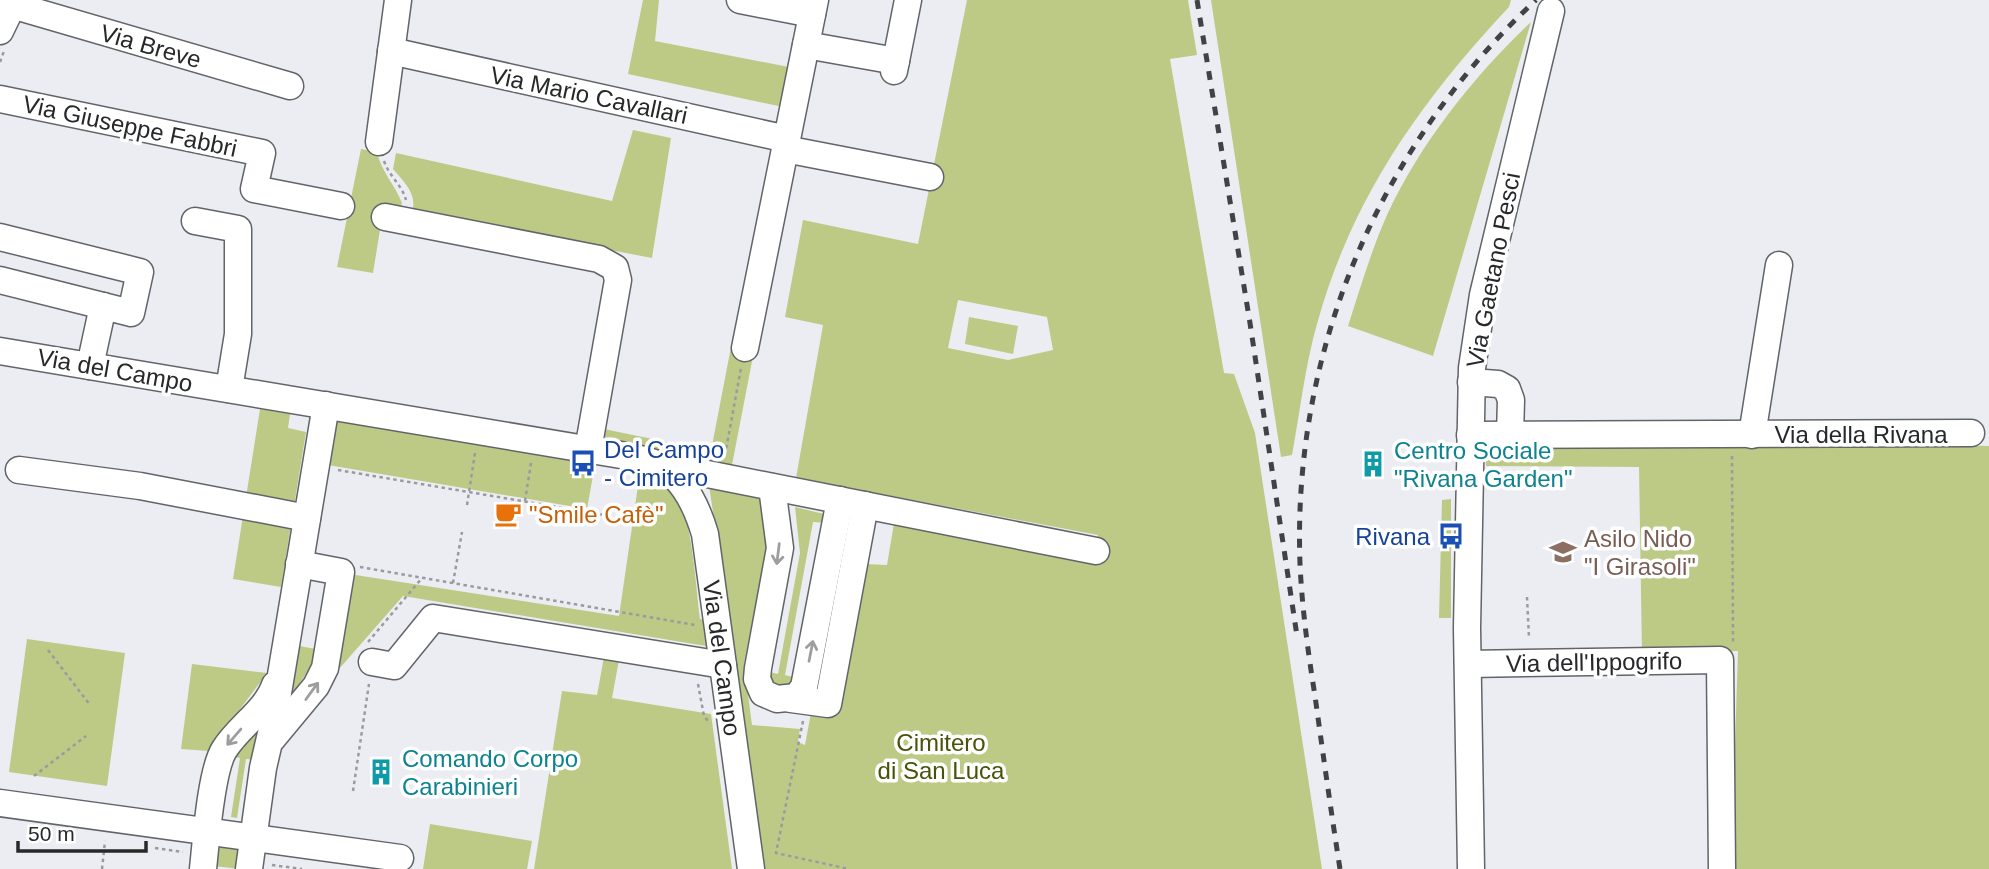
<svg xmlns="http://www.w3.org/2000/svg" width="1989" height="869" viewBox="0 0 1989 869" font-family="Helvetica,sans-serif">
<rect width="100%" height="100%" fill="#ebedf3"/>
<g fill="#bcca86" fill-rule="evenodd">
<polygon points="643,0 659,0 655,41 789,67 783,107 628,74"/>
<path d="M 967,0 L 1188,0 L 1197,55 L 1170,59 L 1224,373 L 1234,374 L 1255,433 L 1322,869 L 765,869 L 709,485 L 762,497 L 766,550 L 744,664 L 752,725 L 800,729 L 798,742 L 805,745 L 811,713 L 838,715 L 866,564 L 887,565 L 894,523 L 1091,559 L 1098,535 L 796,478 L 823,325 L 785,317 L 803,220 L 918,244 ZM 958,300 L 1047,317 L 1053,350 L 1008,360 L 948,348 Z"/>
<path d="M 1211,0 L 1511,0 L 1509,7 C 1421,101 1352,197 1317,324 C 1305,366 1300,412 1292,455 L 1281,457 Z"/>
<path d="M 1531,22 L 1433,356 L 1348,326 C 1360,289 1371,251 1387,215 C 1421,142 1474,76 1531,22 Z"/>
<path d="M 633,130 L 671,138 L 652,258 L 412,212 C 418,194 403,181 393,169 L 396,153 L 612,201 Z"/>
<path d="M 361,149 L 377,152 C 381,171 395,185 402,203 L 400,208 L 384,205 L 373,273 L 337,267 Z"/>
<polygon points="969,317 1018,326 1013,354 965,344"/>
<polygon points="731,347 754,351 732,465 709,460 702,464 605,440 599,428 711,451"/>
<polygon points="260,409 290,414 288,428 306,432 281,587 233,579"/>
<polygon points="336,420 595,464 587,509 328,465"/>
<polygon points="1486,441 1735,441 1989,446 1989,869 1731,869 1738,651 1642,654 1639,467 1486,466"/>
<path d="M 640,472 C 655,478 670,486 679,501 C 693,526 696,589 700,619 L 710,620 L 712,647 L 403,596 L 332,677 L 349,574 L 619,616 Z"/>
<polygon points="1451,499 1451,618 1439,618 1442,500"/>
<polygon points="795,507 828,515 827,523 813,522 785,675 797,678 792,686 775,690 765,671 778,674 800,553"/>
<polygon points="27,639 125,653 107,786 9,772"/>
<polygon points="294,645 321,650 286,705"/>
<polygon points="604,657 619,660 612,698 711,714 732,869 534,869 562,691 597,695"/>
<polygon points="192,664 267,673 209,751 181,749"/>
<polygon points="262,721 256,760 246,759 237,818 231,817 240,758 229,756"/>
<polygon points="430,824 532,841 527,869 423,869"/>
<polygon points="218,843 241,846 242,869 213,866"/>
</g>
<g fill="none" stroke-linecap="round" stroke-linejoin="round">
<g stroke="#616469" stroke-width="29">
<g id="minor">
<polyline points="740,0 812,14"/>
<polyline points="12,5 290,86"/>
<polyline points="0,31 15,0"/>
<polyline points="806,45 896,61"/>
<polyline points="391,51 787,139"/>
<polyline points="894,71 908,0"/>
<polyline points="0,99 262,153 254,189 341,206"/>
<polyline points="379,142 398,0"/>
<polyline points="785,149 930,177"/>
<polyline points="385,217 599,259 615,268 618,280 588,450"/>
<polyline points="195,221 238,229 238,334 229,389"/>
<polyline points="0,237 140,272 131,313 0,280"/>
<polyline points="745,348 815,0"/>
<path d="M 0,351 L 621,455 C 632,457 643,459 654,463 C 682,474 697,507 705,534 L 751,869"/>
<polyline points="90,366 103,306"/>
<polyline points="1471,382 1498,384 1507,389 1511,400 1510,435"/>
<polyline points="1470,435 1971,433"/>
<polyline points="1752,435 1779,265"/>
<polyline points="657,464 1096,551"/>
<polyline points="19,470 140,486 307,518"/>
<polyline points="772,487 780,548 758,668 757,679 763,693 777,699 796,697 804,687 840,500"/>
<polyline points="372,662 394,666 433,618 723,665"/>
<polyline points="1468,664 1720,660 1722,869"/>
<polyline points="791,699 828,704 865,505"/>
<polyline points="272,739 316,686 325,668 341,572 299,564"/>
<polyline points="0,803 400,858"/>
<path d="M 203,869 C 206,841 211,771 224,750 C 238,727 266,711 275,685"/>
<polyline points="249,869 263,768 272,729 326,405"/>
<polyline points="1471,869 1467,628 1472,368 1483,295 1551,11"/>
</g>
</g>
<g stroke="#9a9ba0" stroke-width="2.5" stroke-dasharray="3.5 3.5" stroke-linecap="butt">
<polyline points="0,62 4,51"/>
<path d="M 384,161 C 389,176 402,185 406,200"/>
<polyline points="725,455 741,368"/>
<polyline points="1732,456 1733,642"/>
<polyline points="338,470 611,516"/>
<polyline points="525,501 531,463"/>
<polyline points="467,505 475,453"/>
<polyline points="360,567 695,625"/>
<polyline points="453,583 462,532"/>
<polyline points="1527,597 1529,638"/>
<polyline points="368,642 422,578"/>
<polyline points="48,650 90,705"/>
<polyline points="698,684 704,716 708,721"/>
<polyline points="803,721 776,853 849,869"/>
<polyline points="34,776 86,736"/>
<polyline points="353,791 369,684"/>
<polyline points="155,848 183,852"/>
<polyline points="272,865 302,869"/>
<polyline points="102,869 105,841"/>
</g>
<use href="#minor" stroke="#fff" stroke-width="26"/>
<g stroke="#414245" stroke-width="5" stroke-dasharray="9 9" stroke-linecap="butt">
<polyline points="1197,0 1250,323 1297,636"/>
<path d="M 1340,869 C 1331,811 1323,754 1315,696 C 1308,652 1302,608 1300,564 C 1292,350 1380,145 1536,0"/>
</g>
</g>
<defs><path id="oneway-shaft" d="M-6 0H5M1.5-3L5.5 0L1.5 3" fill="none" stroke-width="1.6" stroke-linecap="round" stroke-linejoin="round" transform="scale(1.75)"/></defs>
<g stroke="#9e9e9f">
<use href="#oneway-shaft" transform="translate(778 554) rotate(97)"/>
<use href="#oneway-shaft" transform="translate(811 651) rotate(-79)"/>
<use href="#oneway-shaft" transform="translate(312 691) rotate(-54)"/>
<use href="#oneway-shaft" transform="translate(234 737) rotate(131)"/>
</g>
<defs>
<g id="bus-bare" transform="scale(2.1)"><path d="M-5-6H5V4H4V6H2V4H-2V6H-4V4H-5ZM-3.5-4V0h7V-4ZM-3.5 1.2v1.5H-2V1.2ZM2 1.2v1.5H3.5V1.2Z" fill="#1a4fb4" stroke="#fff" stroke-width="2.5" paint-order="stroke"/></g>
<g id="building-bare" transform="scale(2.1)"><path d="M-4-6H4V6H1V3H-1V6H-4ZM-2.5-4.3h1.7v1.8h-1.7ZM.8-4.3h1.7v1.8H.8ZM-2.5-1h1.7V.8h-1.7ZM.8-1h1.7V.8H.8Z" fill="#0f9aa8" stroke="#fff" stroke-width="2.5" paint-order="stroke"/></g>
<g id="cafe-bare" transform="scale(2.1)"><path d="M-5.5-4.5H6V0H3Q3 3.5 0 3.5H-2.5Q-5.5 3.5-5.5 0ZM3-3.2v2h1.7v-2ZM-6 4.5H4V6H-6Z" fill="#e8710a" stroke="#fff" stroke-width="2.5" paint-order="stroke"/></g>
<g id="school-bare" transform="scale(2.1)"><path d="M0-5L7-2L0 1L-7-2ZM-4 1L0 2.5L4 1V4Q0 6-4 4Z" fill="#8d6e63" stroke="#fff" stroke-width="2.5" paint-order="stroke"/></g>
</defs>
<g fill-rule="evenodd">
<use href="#bus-bare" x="583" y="463"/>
<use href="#building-bare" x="1373" y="464"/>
<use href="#cafe-bare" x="508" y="514"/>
<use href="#bus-bare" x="1451" y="536"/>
<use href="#school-bare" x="1563" y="552"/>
<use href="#building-bare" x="381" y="772"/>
</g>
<g text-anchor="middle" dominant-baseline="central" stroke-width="7" stroke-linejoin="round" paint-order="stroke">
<g font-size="24" fill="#27282a" stroke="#fff">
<text transform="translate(151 46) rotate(16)">Via Breve</text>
<text transform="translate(589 95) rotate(12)">Via Mario Cavallari</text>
<text transform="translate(130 126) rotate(12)">Via Giuseppe Fabbri</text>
<text transform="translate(1493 270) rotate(-79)">Via Gaetano Pesci</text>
<text transform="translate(115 370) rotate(10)">Via del Campo</text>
<text x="1861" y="434">Via della Rivana</text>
<text transform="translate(722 658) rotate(82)">Via del Campo</text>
<text transform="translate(1594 662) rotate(-1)">Via dell'Ippogrifo</text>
</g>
<g font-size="24" fill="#164399" stroke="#fff" text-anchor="start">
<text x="604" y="449">Del Campo<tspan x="604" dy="28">- Cimitero</tspan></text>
<text x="1430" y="536" text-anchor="end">Rivana</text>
</g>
<g font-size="24" fill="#0d838f" stroke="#fff" text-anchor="start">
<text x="1394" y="450">Centro Sociale<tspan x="1394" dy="28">"Rivana Garden"</tspan></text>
<text x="402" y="758">Comando Corpo<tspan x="402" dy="28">Carabinieri</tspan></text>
</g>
<g font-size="24" fill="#c56008" stroke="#fff" text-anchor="start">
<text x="529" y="514">"Smile Cafè"</text>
</g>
<g font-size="24" fill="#785e54" stroke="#fff" text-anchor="start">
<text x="1584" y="538">Asilo Nido<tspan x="1584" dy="28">"I Girasoli"</tspan></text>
</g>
<g font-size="24" fill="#485209" stroke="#fff">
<text x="941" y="742">Cimitero<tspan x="941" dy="28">di San Luca</tspan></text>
</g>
</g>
<path d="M18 841v10h128v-10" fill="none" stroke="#27282a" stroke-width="3.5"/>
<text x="28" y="841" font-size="21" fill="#27282a" stroke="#ffffff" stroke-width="5" paint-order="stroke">50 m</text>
</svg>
